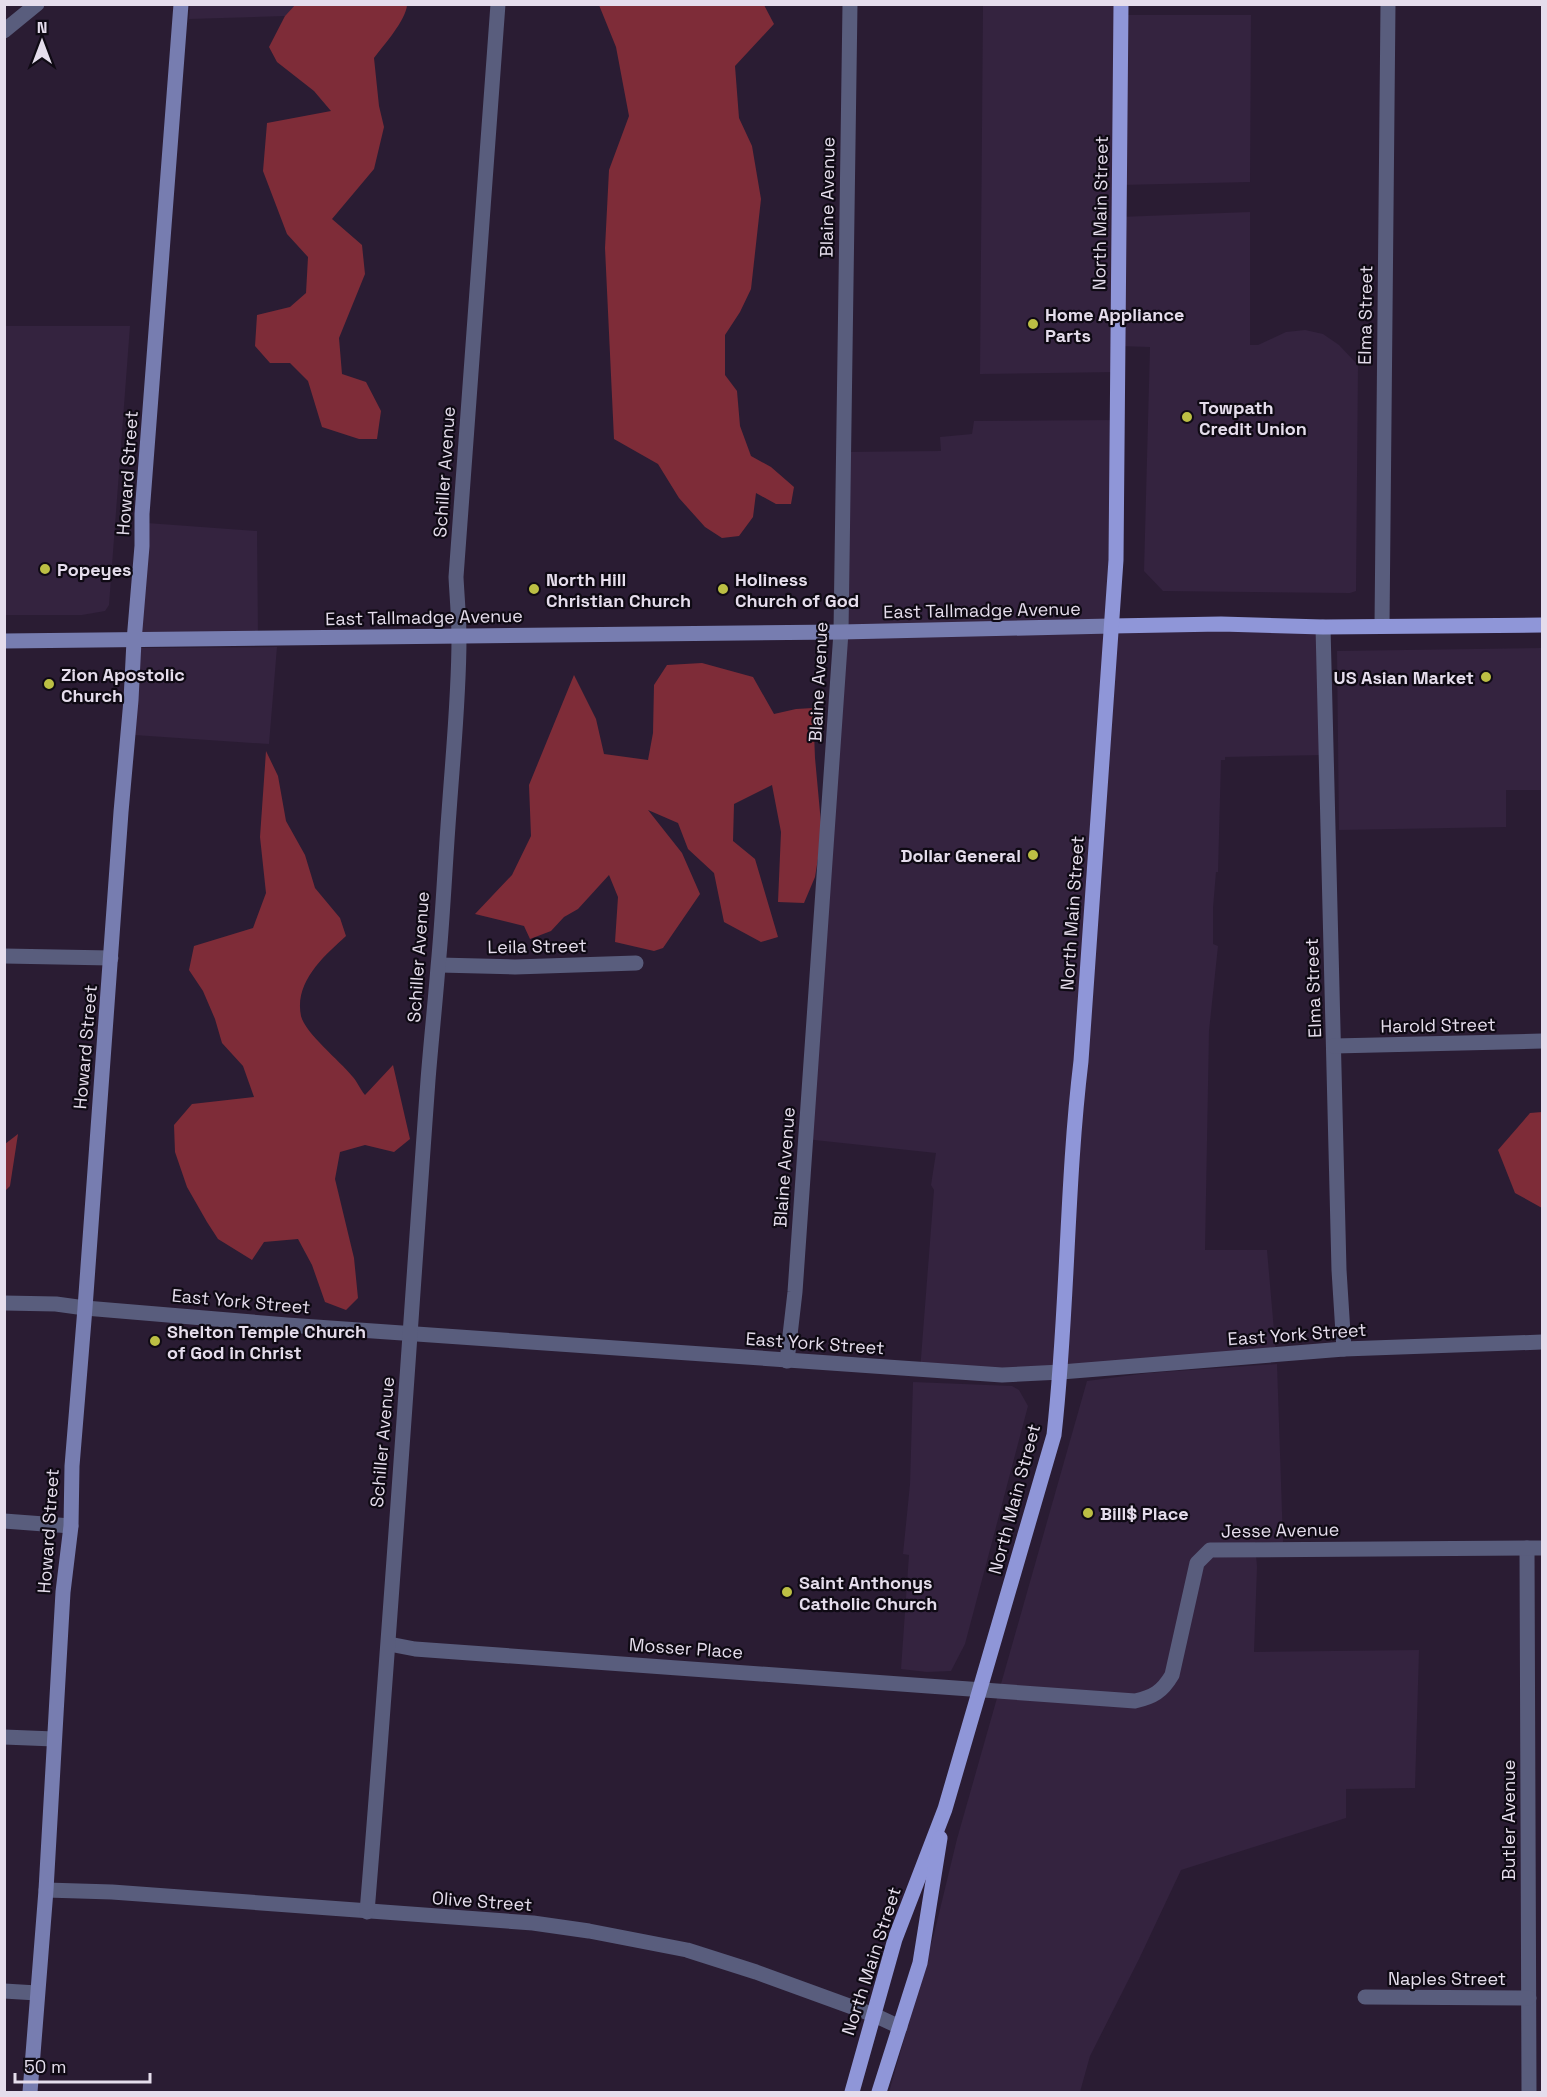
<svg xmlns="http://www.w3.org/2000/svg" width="1547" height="2097" viewBox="0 0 1547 2097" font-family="'Space Grotesk',sans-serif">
<rect width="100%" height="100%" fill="#2a1c33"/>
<g fill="#34233f">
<polygon points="1122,4 1122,15 1251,15 1250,182 1120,185 1120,217 1250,212 1250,345 1258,345 1286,332 1305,330 1323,334 1339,345 1358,365 1356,591 1350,593 1163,591 1144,571 1150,347 1118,346 1118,372 980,374 983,5"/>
<polygon points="190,5 296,5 285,16 189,19"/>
<polygon points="5,326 130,326 109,605 105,611 82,615 5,615"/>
<polygon points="1117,420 1113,626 1323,627 1326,755 1225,757 1225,760 1221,760 1218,872 1216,872 1213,908 1213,944 1218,946 1209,1031 1205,1250 1267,1250 1276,1354 1226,1359 920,1371 934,1190 931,1185 936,1153 805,1139 844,452 941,451 940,437 972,434 974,421"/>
<polygon points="147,523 257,531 258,636 137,637"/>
<polygon points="277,647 269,744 134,735 141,648"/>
<polygon points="1542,648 1542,790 1506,790 1506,827 1339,830 1337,651"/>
<polygon points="1277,1364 1283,1542 1255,1542 1257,1567 1254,1652 1419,1650 1415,1788 1346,1789 1346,1818 1181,1870 1139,1959 1090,2056 1080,2092 889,2092 934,1934 957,1839 1087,1381 1148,1373"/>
<polygon points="913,1382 1012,1386 1019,1390 1028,1406 965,1644 951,1671 927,1672 901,1669 909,1555 903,1554 910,1484"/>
</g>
<g fill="#7e2c38">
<path d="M 296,4 L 407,5 C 406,20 384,45 374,58 L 379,106 L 384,127 L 374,169 L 332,219 L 362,245 L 365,274 L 339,338 L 342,374 L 366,382 L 381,411 L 377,439 L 359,439 L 322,427 L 308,381 L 290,363 L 270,363 L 255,346 L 257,315 L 290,307 L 306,293 L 308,257 L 287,234 L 263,171 L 267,123 L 331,111 L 314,91 L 277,62 L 269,47 L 285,16 Z"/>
<polygon points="599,5 764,5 774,24 735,66 739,118 752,146 761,199 751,289 740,312 725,335 725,375 737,391 740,426 751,456 771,467 794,487 791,504 776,504 756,493 753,517 739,536 722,538 705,527 679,498 658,464 614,439 605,248 609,170 629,116 616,47"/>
<polygon points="702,663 753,677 774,714 796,709 813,708 815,758 822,834 815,877 804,903 778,902 781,832 772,785 734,804 733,841 755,859 778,937 761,942 724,922 714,873 688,849 678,823 648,810 682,853 700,894 663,948 654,951 615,942 618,897 609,875 578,909 564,917 551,931 530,939 524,926 475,914 512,875 531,836 529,785 574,675 596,719 604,754 648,760 653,733 654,685 667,665"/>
<path d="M 266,751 L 278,776 L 286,821 L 305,855 L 315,888 L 340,918 L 346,936 C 324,956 294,982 301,1016 C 305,1033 340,1061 352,1076 C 357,1081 360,1089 365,1095 L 393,1065 L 410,1139 L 394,1152 L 365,1145 L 340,1152 L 335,1179 L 354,1258 L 358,1298 L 346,1310 L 325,1302 L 312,1265 L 298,1239 L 264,1242 L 252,1260 L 218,1239 L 207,1222 L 187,1187 L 175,1152 L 174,1125 L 192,1104 L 254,1097 L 243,1066 L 222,1043 L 215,1019 L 203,991 L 189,970 L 194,946 L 253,928 L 266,893 L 260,837 Z"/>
<polygon points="1542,1112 1542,1208 1515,1193 1498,1150 1530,1113"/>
<polygon points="18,1134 10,1186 5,1191 5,1144"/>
</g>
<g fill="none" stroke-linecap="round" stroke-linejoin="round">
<g stroke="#595d7d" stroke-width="15">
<polyline points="1382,626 1388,4"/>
<polyline points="1323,627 1339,1270 1344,1349"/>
<polyline points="4,956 111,958"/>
<polyline points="439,965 515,967 636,963"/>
<polyline points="1334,1046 1542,1041"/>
<polyline points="4,1303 56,1304 85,1308 287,1325 1002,1375 1061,1372 1344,1349 1542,1342"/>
<polyline points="787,1361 795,1292 841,632 850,4"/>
<polyline points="4,1521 71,1526"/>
<polyline points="1527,1548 1529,2092"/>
<path d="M 389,1644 L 415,1649 L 1135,1701 C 1153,1697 1162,1692 1172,1675 L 1197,1563 L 1210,1550 L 1542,1548"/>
<polyline points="4,1737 54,1739"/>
<polyline points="46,1890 112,1892 533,1923 589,1931 687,1950 756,1972 874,2015 900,2027"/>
<path d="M 367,1912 C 390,1635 408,1358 428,1080 C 431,1042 435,1005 438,967 C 443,915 445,864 449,812 C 453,754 459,696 459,638 C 459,618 457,597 456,577 L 498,4"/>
<polyline points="4,1991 37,1993"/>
<polyline points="1365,1997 1529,1998"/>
</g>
<polyline stroke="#595d7d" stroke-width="15" points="4,31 37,4"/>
<g stroke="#777db0" stroke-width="15">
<polyline points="4,641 841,632 1112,626"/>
<polyline points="30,2092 46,1890 63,1592 71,1526 72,1466 85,1308 121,812 131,700 134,641 142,546 142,514 181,4"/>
</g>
<g stroke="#8f96d8" stroke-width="15">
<polyline points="1112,626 1221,624 1323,627 1542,625"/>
<path d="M 852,2092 L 895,1939 L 945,1809 L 1054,1435 C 1068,1311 1066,1186 1081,1061 L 1116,560 L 1121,4"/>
<polyline points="879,2092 920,1963 940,1838"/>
</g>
</g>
<g fill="#bcbf44" stroke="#0f0a14" stroke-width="2">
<circle cx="1033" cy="324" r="6"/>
<circle cx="1187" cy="417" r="6"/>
<circle cx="45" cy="569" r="6"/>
<circle cx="534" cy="589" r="6"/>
<circle cx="723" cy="589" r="6"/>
<circle cx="1486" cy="677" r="6"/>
<circle cx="49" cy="684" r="6"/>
<circle cx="1033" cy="855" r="6"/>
<circle cx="155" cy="1341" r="6"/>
<circle cx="1088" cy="1513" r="6"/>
<circle cx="787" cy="1592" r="6"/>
</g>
<g text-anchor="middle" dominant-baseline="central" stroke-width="4.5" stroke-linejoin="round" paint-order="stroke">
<g font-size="18" fill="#e5ddec" stroke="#0f0a14">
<text transform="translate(827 197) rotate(-89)">Blaine Avenue</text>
<text transform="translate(1100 213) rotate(-89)">North Main Street</text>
<text transform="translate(1365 315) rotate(-89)">Elma Street</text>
<text transform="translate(444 472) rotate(-86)">Schiller Avenue</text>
<text transform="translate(127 473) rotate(-86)">Howard Street</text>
<text transform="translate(982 610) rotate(-1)">East Tallmadge Avenue</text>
<text transform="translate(424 617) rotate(-1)">East Tallmadge Avenue</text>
<text transform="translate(818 682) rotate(-87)">Blaine Avenue</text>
<text transform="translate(1072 913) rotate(-86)">North Main Street</text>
<text transform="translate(537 946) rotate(-1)">Leila Street</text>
<text transform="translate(418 957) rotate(-86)">Schiller Avenue</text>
<text transform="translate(1313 988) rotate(-92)">Elma Street</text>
<text transform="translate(1438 1025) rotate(-1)">Harold Street</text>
<text transform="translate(85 1047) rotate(-85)">Howard Street</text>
<text transform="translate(784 1167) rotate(-86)">Blaine Avenue</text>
<text transform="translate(241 1301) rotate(5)">East York Street</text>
<text transform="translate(1297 1334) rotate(-4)">East York Street</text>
<text transform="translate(815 1343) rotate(4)">East York Street</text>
<text transform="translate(382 1442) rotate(-85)">Schiller Avenue</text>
<text transform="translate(1014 1499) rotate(-75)">North Main Street</text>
<text transform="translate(1280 1530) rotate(-1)">Jesse Avenue</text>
<text transform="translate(48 1531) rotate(-86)">Howard Street</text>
<text transform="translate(686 1648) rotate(4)">Mosser Place</text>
<text transform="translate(1508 1820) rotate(-90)">Butler Avenue</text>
<text transform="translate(482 1901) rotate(4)">Olive Street</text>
<text transform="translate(871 1961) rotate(-72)">North Main Street</text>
<text x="1447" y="1978">Naples Street</text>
</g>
<g font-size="18" font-weight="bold" fill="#e5ddec" stroke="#0f0a14" text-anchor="start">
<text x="1045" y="314">Home Appliance<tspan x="1045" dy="21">Parts</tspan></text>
<text x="1199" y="407">Towpath<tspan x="1199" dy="21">Credit Union</tspan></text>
<text x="57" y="569">Popeyes</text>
<text x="546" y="579">North Hill<tspan x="546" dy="21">Christian Church</tspan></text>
<text x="735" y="579">Holiness<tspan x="735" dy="21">Church of God</tspan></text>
<text x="61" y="674">Zion Apostolic<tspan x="61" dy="21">Church</tspan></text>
<text x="1474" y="677" text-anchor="end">US Asian Market</text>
<text x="1021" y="855" text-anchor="end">Dollar General</text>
<text x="167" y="1331">Shelton Temple Church<tspan x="167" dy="21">of God in Christ</tspan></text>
<text x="1100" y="1513">Bill$ Place</text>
<text x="799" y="1582">Saint Anthonys<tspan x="799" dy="21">Catholic Church</tspan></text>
</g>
</g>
<rect width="1547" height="2097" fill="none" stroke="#e5ddec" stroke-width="12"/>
<g transform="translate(42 42)" stroke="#0f0a14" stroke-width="4.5" paint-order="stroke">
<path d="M0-4.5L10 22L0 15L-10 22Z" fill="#e5ddec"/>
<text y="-9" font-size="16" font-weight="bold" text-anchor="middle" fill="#e5ddec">N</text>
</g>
<path d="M15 2073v9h135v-9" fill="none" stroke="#e5ddec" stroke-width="3"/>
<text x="24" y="2073" font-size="18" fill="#e5ddec" stroke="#0f0a14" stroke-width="4.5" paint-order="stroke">50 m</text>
</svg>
